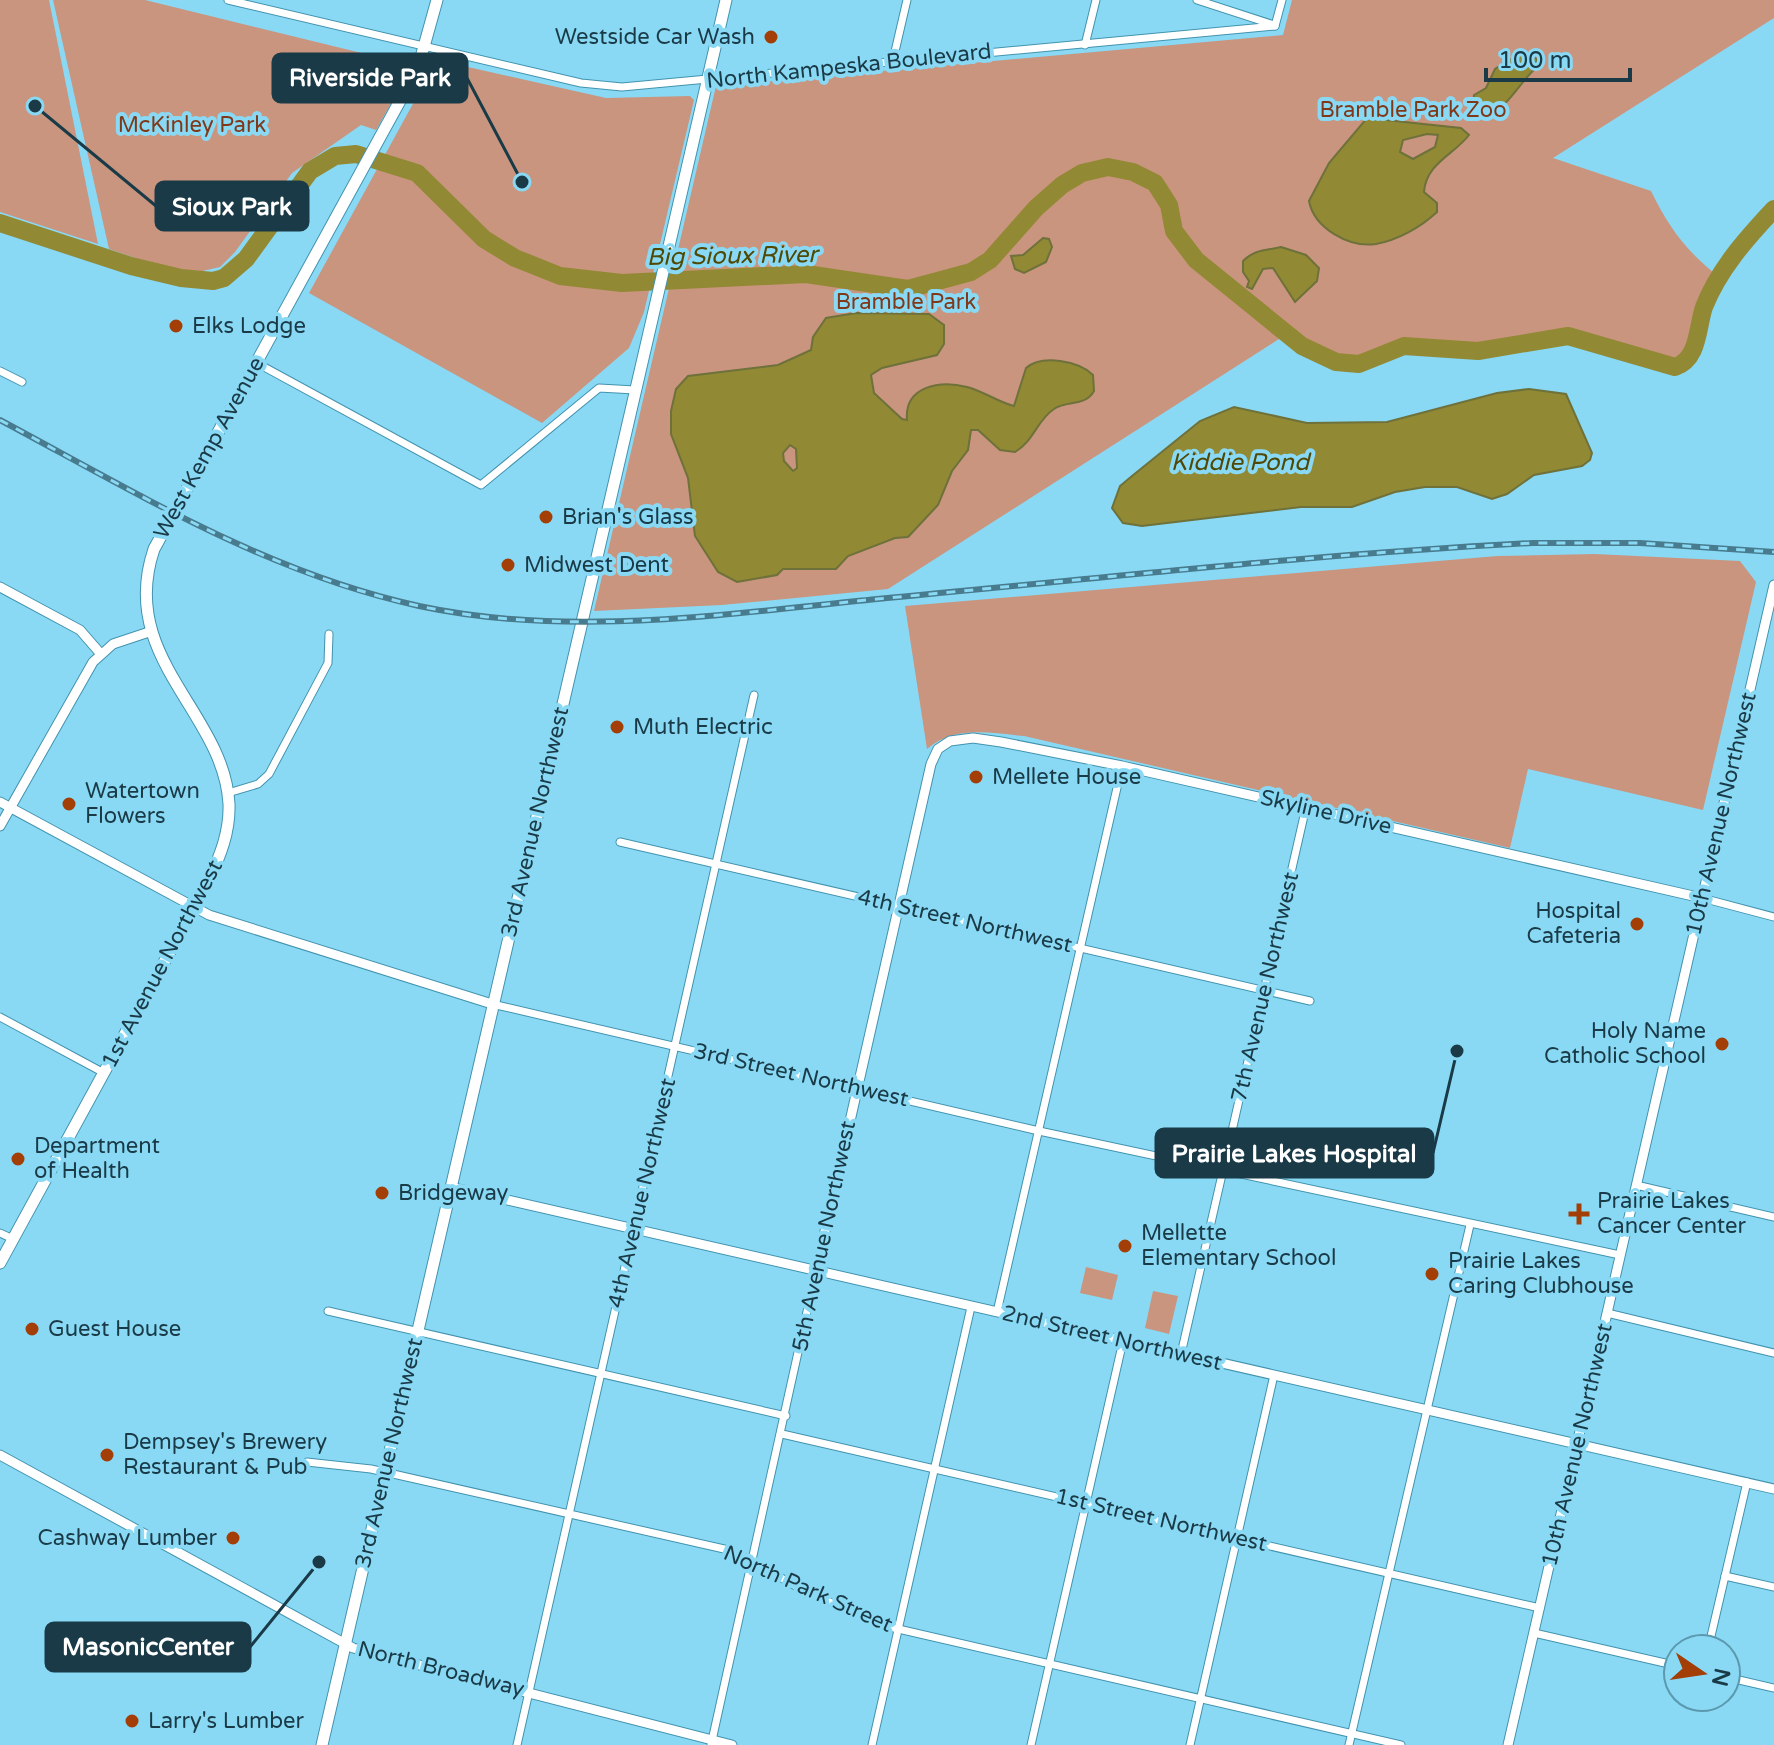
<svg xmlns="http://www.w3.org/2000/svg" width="1774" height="1745" viewBox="0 0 1774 1745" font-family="'Varela Round',sans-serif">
<rect width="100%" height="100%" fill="#89d9f5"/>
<g fill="#c9957f">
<polygon points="0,0 49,0 98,244 0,212"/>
<polygon points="53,0 145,0 378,57 410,57 411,68 376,130 361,125 292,173 235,252 220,267 185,275 109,249"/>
<path d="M 1292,0 L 1774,0 L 1774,18 L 1553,158 L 1651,191 C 1669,228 1687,252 1719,277 C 1703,304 1703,340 1684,364 L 1666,366 L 1625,350 L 1568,336 L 1478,351 L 1404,346 L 1359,364 L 1348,365 L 1319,356 L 1287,334 L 888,589 L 722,605 L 594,611 L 716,86 L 1283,35 Z"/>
<polygon points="437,60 606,98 690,96 694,100 644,312 629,348 542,423 309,293"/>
<path d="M 1595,554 L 1740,561 L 1756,582 L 1703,810 L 1528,769 L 1510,848 L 1024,736 C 989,733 955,725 927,749 L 905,606 L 1497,556 Z"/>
<polygon points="1086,1267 1118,1275 1112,1300 1080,1293"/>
<polygon points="1153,1291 1178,1296 1169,1334 1145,1328"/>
</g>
<g fill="#928935" stroke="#6e713a" stroke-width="2" fill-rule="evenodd">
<path d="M 1523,52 L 1537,59 L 1536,68 C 1519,82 1502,119 1480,115 L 1473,105 L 1474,95 L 1486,88 L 1495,69 Z"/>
<path d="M 1367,118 L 1461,128 L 1469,135 C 1455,154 1426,163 1424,192 L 1437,203 L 1437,212 C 1421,227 1398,240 1376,244 C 1349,248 1314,228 1309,201 L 1329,163 ZM 1427,134 L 1438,135 L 1435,147 L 1413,159 L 1400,152 L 1403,140 Z"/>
<polygon points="1043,238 1049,239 1052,247 1046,262 1024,273 1015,269 1011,256 1023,255"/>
<path d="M 1281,247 L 1306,255 L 1319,268 L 1317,281 L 1295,302 L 1273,268 L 1263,269 L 1252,289 L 1247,287 L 1249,281 L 1243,272 L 1243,261 C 1255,249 1265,251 1281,247 Z"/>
<path d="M 856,313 L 929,314 L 944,325 L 944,344 L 937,355 L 882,368 L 871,375 L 874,393 L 902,419 L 907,420 C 904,386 940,380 967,387 C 983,391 998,402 1014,406 L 1026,368 C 1042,354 1079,361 1093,375 L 1094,391 C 1085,407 1068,400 1054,409 C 1037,420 1034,441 1015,452 L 1000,450 L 978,430 L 971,430 L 968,450 L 952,471 L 938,505 L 908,537 L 895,538 L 848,556 L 836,569 L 783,569 L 777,575 L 737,582 L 718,572 L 695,536 L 688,478 L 671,434 L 671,411 L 676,389 L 688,376 L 778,365 L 811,350 L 813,337 L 826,318 ZM 790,445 L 796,449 L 797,468 L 793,471 L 784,461 L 783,453 Z"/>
<polygon points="1529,389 1566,394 1592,453 1590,460 1582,466 1534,475 1507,494 1492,499 1457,487 1425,487 1395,492 1352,507 1301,507 1142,526 1123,523 1112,508 1120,486 1132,476 1200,421 1234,407 1307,423 1387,422 1497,393"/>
</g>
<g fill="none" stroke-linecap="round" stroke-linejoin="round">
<path stroke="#928935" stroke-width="18" d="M 0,223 L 131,266 L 181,278 L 213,281 L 224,278 L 246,259 L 310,171 L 335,156 L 356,154 L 417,173 L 484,239 L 515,258 L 560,276 L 622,283 L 806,274 L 908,289 L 971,272 L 990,260 L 1036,208 L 1062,185 L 1082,173 L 1108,167 L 1133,172 L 1155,183 L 1169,205 L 1174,231 L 1196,260 L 1302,346 L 1336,362 L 1359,364 L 1404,346 L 1478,351 L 1568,336 L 1675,367 C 1699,359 1697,328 1704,307 C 1719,269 1746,239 1774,209"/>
<g stroke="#4293ae" stroke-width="9">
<g id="minor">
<polyline points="228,0 581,83 622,87 1275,26"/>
<polyline points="1197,0 1274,25"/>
<polyline points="1275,26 1282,0"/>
<polyline points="1085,45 1096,0"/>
<polyline points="893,60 907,0"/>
<polyline points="255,362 481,485 599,388 635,390"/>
<polyline points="0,371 22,382"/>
<polyline points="228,793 258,784 269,774 328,663 329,634"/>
<polyline points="620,842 1310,1001"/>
<polyline points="1702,898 1774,917"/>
<polyline points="492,1004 1039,1131 1620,1255"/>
<polyline points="0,1017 104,1073"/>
<polyline points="1636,1185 1774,1217"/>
<polyline points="0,1233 13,1239"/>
<polyline points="328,1311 786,1416"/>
<polyline points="997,1312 1122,766"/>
<polyline points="1607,1313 1774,1353"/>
<polyline points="1181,1354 1306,807"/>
<polyline points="782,1434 1540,1608"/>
<polyline points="307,1462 371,1469 733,1551 801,1589 881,1625 1401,1745"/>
<polyline points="1725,1576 1774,1587"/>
<polyline points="1534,1633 1678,1666"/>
<polyline points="1708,1649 1747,1482"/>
<polyline points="1726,1677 1774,1688"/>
<polyline points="517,1745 754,695"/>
<polyline points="711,1745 816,1271"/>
<polyline points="872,1745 971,1307"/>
<polyline points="1031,1745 1123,1341"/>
<polyline points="1190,1745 1274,1375"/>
<polyline points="1349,1745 1470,1225"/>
</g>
</g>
<g stroke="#4293ae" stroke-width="11">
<g id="tertiary">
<polyline points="0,587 80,630 100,653"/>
<polyline points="0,802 209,915 492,1004"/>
<polyline points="0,826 93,662 113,644 152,631"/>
<polyline points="450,1187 1774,1489"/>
<polyline points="816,1271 931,764 938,749 950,741 973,738 1001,742 1122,766 1702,898"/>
<polyline points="0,1455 353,1648 732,1745"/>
<polyline points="1508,1745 1774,585"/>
</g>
</g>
<g stroke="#4293ae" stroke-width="13">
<g id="secondary">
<path d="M 0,1263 L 209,880 C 220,856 230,832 229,804 C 224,712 117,658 154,549 L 418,68 L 437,0"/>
<polyline points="322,1745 726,0"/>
</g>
</g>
<use href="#minor" stroke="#fff" stroke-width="7"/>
<use href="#tertiary" stroke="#fff" stroke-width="9"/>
<use href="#secondary" stroke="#fff" stroke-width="11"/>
<g stroke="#477b8d" stroke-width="6">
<path id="rail" d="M 0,420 C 135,492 267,573 419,606 C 569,638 726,614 877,599 C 1095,579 1314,554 1533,543 L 1640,543 L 1774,552"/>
</g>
<use href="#rail" stroke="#89d9f5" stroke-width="3" stroke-dasharray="9" stroke-linecap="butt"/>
</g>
<g fill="#a23e06" stroke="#89d9f5" stroke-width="3">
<circle cx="771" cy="37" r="8"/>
<circle cx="176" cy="326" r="8"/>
<circle cx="546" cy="517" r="8"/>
<circle cx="508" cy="565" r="8"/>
<circle cx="617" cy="727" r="8"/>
<circle cx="976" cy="777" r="8"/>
<circle cx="69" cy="804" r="8"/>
<circle cx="1637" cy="924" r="8"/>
<circle cx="1722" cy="1044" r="8"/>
<circle cx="18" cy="1159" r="8"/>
<circle cx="382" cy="1193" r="8"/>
<path d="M1575 1202h8v8h8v8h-8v8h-8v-8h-8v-8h8z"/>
<circle cx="1125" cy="1246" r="8"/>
<circle cx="1432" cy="1274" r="8"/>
<circle cx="32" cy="1329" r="8"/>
<circle cx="107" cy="1455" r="8"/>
<circle cx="233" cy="1538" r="8"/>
<circle cx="132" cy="1721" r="8"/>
</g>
<g text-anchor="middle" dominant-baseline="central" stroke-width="8" stroke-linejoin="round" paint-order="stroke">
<g font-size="22" fill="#193a46" stroke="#89d9f5" text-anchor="start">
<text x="755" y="37" text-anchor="end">Westside Car Wash</text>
<text x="192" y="326">Elks Lodge</text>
<text x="562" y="517">Brian's Glass</text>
<text x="524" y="565">Midwest Dent</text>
<text x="633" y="727">Muth Electric</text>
<text x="992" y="777">Mellete House</text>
<text x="85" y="791">Watertown<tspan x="85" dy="25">Flowers</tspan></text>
<text x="1621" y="911" text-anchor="end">Hospital<tspan x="1621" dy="25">Cafeteria</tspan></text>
<text x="1706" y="1031" text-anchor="end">Holy Name<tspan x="1706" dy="25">Catholic School</tspan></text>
<text x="34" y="1146">Department<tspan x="34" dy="25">of Health</tspan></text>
<text x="398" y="1193">Bridgeway</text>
<text x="1597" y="1201">Prairie Lakes<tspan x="1597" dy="25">Cancer Center</tspan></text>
<text x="1141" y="1233">Mellette<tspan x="1141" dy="25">Elementary School</tspan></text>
<text x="1448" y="1261">Prairie Lakes<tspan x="1448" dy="25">Caring Clubhouse</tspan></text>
<text x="48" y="1329">Guest House</text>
<text x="123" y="1442">Dempsey's Brewery<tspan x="123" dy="25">Restaurant &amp; Pub</tspan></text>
<text x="217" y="1538" text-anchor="end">Cashway Lumber</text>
<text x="148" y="1721">Larry's Lumber</text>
</g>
<g font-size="22" fill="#193a46" stroke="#89d9f5">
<text transform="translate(849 66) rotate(-6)">North Kampeska Boulevard</text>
<text transform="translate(209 448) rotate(-61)">West Kemp Avenue</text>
<text transform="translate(1326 812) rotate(13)">Skyline Drive</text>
<text transform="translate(1721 814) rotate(-77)">10th Avenue Northwest</text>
<text transform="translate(535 822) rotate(-77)">3rd Avenue Northwest</text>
<text transform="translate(965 921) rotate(13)">4th Street Northwest</text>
<text transform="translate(162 964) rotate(-62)">1st Avenue Northwest</text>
<text transform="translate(1265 987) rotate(-77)">7th Avenue Northwest</text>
<text transform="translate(801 1075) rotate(13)">3rd Street Northwest</text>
<text transform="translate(642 1193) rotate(-77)">4th Avenue Northwest</text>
<text transform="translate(824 1236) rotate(-78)">5th Avenue Northwest</text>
<text transform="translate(1112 1338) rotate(13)">2nd Street Northwest</text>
<text transform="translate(1577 1445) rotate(-77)">10th Avenue Northwest</text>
<text transform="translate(389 1453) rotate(-77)">3rd Avenue Northwest</text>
<text transform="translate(1161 1520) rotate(13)">1st Street Northwest</text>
<text transform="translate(808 1589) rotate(24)">North Park Street</text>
<text transform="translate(441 1669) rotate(14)">North Broadway</text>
</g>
<g font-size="22" fill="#7f3818" stroke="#89d9f5">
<text x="1413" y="110">Bramble Park Zoo</text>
<text x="192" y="125">McKinley Park</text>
<text x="906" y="302">Bramble Park</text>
</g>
<g font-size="24" font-style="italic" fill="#504905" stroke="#89d9f5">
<text transform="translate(732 256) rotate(-1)">Big Sioux River</text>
<text x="1240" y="462">Kiddie Pond</text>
</g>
</g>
<path fill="none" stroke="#193a46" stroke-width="3" d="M522 182L467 78M35 106L156 206M1457 1051L1433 1153M319 1562L250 1647"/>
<g fill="#193a46" stroke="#89d9f5" stroke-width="3">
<circle cx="522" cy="182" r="8"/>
<circle cx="35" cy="106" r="8"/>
<circle cx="1457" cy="1051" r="8"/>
<circle cx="319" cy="1562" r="8"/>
</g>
<g fill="#193a46" stroke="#193a46" stroke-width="3">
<rect x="273" y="54" width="194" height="48" rx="8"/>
<rect x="156" y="182" width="152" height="48" rx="8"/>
<rect x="1156" y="1129" width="277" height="48" rx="8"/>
<rect x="46" y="1623" width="204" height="48" rx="8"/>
</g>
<g font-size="24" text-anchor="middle" font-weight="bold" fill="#fff">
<text x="370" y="86">Riverside Park</text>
<text x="232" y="215">Sioux Park</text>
<text x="1294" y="1162">Prairie Lakes Hospital</text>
<text x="148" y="1655">MasonicCenter</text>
</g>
<g transform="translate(1702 1673) rotate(103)"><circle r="38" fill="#89d9f5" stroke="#5c99af" stroke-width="2"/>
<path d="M0-6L14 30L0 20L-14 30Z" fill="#a23e06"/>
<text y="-12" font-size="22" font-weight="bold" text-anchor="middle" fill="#193a46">N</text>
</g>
<path d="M1486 68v12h144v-12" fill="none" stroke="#193a46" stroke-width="4"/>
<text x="1498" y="68" font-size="24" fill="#193a46" stroke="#89d9f5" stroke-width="6" paint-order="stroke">100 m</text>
</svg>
